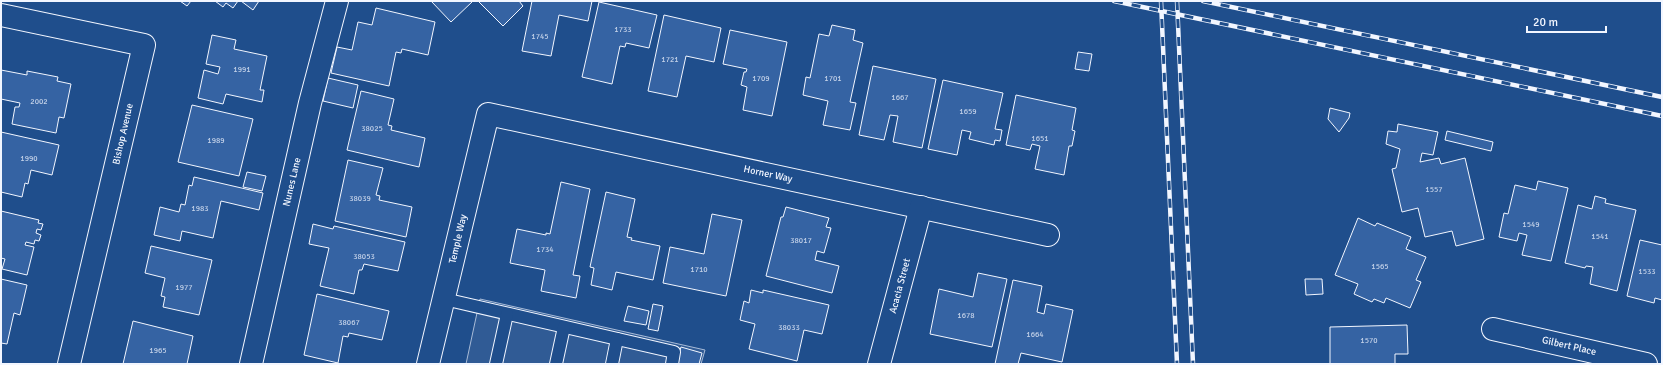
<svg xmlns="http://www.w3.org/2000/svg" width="1663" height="365" viewBox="0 0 1663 365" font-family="Signika,sans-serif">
<rect width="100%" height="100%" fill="#1f4e8c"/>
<polygon fill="#305b95" stroke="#a8bbd7" points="480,299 705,350 701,364 466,364"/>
<g fill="#3563a3" stroke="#f2f6ff">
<polygon points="180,1 191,1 187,6"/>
<polygon points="215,1 238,1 233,8 226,3 223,7"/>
<polygon points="241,1 259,1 253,10"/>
<polygon points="431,1 473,1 451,22"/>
<polygon points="478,1 519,1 523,6 503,26"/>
<polygon points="532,1 592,1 588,21 559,15 551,56 522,51"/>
<polygon points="599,2 657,15 649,48 626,43 625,47 620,46 612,84 582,77"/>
<polygon points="376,8 435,22 428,55 402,49 401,53 396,52 389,86 331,73 337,47 352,50 358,22 372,25"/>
<polygon points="664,15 721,28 714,62 686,56 677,97 648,91"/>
<polygon points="832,25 855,30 853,40 863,43 850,102 856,103 850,130 823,125 828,101 803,95 806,77 810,78 819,34 829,36"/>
<polygon points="730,30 787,42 772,116 743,110 747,87 741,85 744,72 746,72 747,69 723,64"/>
<polygon points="212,35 236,40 234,49 267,56 260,90 264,90 262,102 226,94 223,104 198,98 204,70 218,74 220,67 206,64"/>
<polygon points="1078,52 1092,54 1089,71 1075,69"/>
<polygon points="873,66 936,79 922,148 893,142 898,116 890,115 884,140 859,135"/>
<polygon points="1,70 27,75 27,71 58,77 57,81 71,84 64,118 59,117 56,133 12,124 15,107 19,107 20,103 1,99"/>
<polygon points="328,78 358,85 353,108 323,101"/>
<polygon points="943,80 1003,93 995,129 1002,130 1000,141 995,140 994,145 969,139 971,132 962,130 957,155 928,149"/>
<polygon points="361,91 394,99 388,125 392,126 391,130 425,138 419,167 347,150"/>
<polygon points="1016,95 1076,108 1072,130 1075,131 1072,146 1069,146 1064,175 1035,169 1040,146 1032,144 1030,150 1006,145"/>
<polygon points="192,105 253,119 239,176 178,162"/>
<polygon points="1330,108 1350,113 1349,118 1339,132 1328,119"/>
<polygon points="1398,124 1438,132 1433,155 1422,153 1420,162 1439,158 1441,164 1465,158 1484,239 1456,246 1452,231 1425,237 1418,208 1402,212 1392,169 1396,168 1400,149 1386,144 1388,131 1397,132"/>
<polygon points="1447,131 1493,142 1491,151 1445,140"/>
<polygon points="1,132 59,145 52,175 31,170 28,184 25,183 22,197 1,192"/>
<polygon points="348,160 383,168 376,195 380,196 379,200 412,207 406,237 335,221"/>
<polygon points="247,172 266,176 262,191 243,187"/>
<polygon points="194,177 263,193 259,210 221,201 213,238 182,231 180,241 154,235 160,207 179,212 181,204 185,205 189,185 192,186"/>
<polygon points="1538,181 1568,188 1551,261 1522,255 1527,235 1519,233 1517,241 1499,237 1504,213 1508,214 1515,185 1536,190"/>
<polygon points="561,182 590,189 573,275 580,276 576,298 541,291 545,270 510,263 517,229 546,235 546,233 550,234"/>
<polygon points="606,192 635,199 627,237 632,238 631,240 660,246 653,280 616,272 612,290 591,285 594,268 590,267"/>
<polygon points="1595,196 1606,199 1605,203 1636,210 1617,291 1590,284 1593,267 1586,266 1585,268 1565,263 1578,205 1592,209"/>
<polygon points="786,207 829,218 826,227 831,228 824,253 817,251 815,260 839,266 832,293 766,276 781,217 783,217"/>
<polygon points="1,211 39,220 38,223 43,224 41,230 37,229 36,233 41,235 39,241 35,240 34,244 26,242 25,245 34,247 27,275 2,269 5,259 1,258"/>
<polygon points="712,214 742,220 726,296 663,283 670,247 704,254"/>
<polygon points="1358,218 1375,226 1377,223 1411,237 1406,249 1426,257 1416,280 1421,282 1410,308 1386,298 1384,303 1374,299 1372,302 1354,294 1358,284 1335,275"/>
<polygon points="313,224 333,229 334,226 405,242 398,271 364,264 362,270 359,270 354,294 320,286 329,248 309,244"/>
<polygon points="1640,240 1662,245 1662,300 1655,298 1654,303 1627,296"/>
<polygon points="151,246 212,260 199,315 163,307 165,297 161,296 165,278 145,273"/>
<polygon points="978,273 1007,279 992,347 930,334 939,289 973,297"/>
<polygon points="1,279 27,285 20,315 14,313 7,344 1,343"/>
<polygon points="1305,279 1322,279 1323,294 1306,295"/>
<polygon points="1013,280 1042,286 1037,312 1044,314 1046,304 1073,310 1062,362 1021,353 1018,364 995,364"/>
<polygon points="751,290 763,293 763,290 829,305 822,334 804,330 797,361 749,349 755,324 740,320 744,301 749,303"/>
<polygon points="317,294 389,311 382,340 349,333 348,337 343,336 338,363 304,355"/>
<polygon points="653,304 663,306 658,331 648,329"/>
<polygon points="628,306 649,311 646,325 624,321"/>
<polygon points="133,321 193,336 187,364 123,364"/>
<polygon points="1407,325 1408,354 1395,354 1395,364 1330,364 1330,327"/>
<polygon points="681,347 702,353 699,364 676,364"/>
</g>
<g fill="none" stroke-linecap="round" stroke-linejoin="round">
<g stroke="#f2f6ff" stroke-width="14">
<g id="service">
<polyline points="444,299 674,352 672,364"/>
<polyline points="496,364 507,314"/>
<polyline points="556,364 564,327"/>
<polyline points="612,364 617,339"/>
</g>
</g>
<g stroke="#f2f6ff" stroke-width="24">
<g id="minor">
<polyline points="1,15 144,45 69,364"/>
<polyline points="1493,329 1646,364"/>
<polyline points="251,364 310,103 337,1"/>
<polyline points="428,364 488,114 1048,235"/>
<polyline points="879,364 921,207"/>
</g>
</g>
<use href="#service" stroke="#1f4e8c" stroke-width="12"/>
<use href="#minor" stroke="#1f4e8c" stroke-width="22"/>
<g stroke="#f2f6ff" stroke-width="4.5">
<g id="rail">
<polyline points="1114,1 1662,116"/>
<polyline points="1161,1 1177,364"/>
<polyline points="1177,1 1193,364"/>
<polyline points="1203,1 1662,97"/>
</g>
</g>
<use href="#rail" stroke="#1f4e8c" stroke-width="3" stroke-dasharray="9" stroke-linecap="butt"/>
</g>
<g text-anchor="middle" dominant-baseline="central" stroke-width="3" stroke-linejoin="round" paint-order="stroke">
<g font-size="8" fill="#c3d1e8">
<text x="623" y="29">1733</text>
<text x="540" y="36">1745</text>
<text x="670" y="59">1721</text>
<text x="242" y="69">1991</text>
<text x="761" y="78">1709</text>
<text x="833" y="78">1701</text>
<text x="900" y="97">1667</text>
<text x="39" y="101">2002</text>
<text x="968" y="111">1659</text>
<text x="372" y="128">38025</text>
<text x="1040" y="138">1651</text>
<text x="216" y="140">1989</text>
<text x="29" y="158">1990</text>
<text x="1434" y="189">1557</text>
<text x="360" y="198">38039</text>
<text x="200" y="208">1983</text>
<text x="1531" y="224">1549</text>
<text x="1600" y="236">1541</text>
<text x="801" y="240">38017</text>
<text x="545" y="249">1734</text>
<text x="364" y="256">38053</text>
<text x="1380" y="266">1565</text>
<text x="699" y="269">1710</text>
<text x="1647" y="271">1533</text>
<text x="184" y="287">1977</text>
<text x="966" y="315">1678</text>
<text x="349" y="322">38067</text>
<text x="789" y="327">38033</text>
<text x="1035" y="334">1664</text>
<text x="1369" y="340">1570</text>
<text x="158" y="350">1965</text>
</g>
<g font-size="10" fill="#f2f6ff" stroke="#1f4e8c">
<text transform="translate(123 134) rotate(-77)">Bishop Avenue</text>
<text transform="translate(768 174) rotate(12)">Horner Way</text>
<text transform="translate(292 182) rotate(-77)">Nunes Lane</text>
<text transform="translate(458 239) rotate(-77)">Temple Way</text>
<text transform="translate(900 286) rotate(-75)">Acacia Street</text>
<text transform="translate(1569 346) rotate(13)">Gilbert Place</text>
</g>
</g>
<rect width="1663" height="365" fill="none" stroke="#f2f6ff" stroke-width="4"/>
<path d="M1527 26v6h79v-6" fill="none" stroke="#f2f6ff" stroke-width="2"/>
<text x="1533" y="26" font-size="12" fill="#f2f6ff" stroke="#1f4e8c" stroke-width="3" paint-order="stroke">20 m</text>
</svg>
